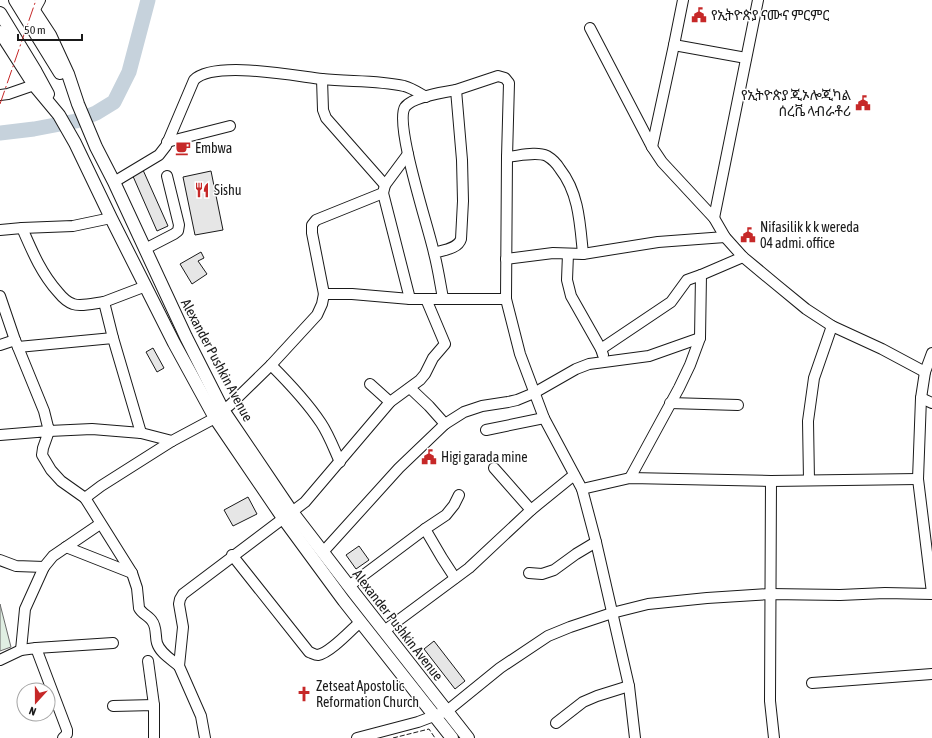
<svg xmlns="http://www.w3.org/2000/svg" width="932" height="738" viewBox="0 0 932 738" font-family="'Asap Condensed','Noto Sans Ethiopic',sans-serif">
<rect width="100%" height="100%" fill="#fff"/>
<polygon fill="#e0efe3" stroke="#6a6a6a" points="0,604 11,647 0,651"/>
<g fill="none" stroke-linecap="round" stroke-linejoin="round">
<polyline stroke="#c6d2dc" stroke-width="15" points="0,133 34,129 76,121 96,113 114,102 129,72 148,0"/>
</g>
<g fill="#e6e6e6" stroke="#1a1a1a">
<polygon points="143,170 168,226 157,231 132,174"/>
<polygon points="211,171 223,230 195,235 183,177"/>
<polygon points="201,252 204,258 198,261 207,274 192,284 180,264"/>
<polygon points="153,348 164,368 157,372 146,352"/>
<polygon points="248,497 257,514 233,526 224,510"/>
<polygon points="359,546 369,560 356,569 346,555"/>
<polygon points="434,641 465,681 455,689 424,649"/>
</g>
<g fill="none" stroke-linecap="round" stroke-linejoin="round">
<g stroke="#1a1a1a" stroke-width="12">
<g id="minor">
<polyline points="683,0 674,45 746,58"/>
<polyline points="34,11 40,0"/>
<polyline points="590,28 652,147 662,162 714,218 725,237 743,257 778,286 806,309 832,326 882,349 925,372"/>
<polyline points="322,79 323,110 326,118 385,185"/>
<polyline points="456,90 498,76 505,78 509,83 507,157 506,299 520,354 544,418 582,489 630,478 771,481 918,479"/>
<polyline points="0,95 8,94 34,85"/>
<polyline points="167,142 230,126"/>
<polyline points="652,147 674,45"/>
<polyline points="408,154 385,185 383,193 410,299"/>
<path d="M 507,157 C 519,156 536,151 547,156 C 552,159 557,164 560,169 C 579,193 580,224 583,254"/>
<path d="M 114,182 L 159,155 L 166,146 L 194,80 C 214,60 295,76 322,79 C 349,82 377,80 404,86 C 412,88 419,93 426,97"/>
<polyline points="714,218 758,0"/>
<path d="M 22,228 C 32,251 41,273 58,292 C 62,297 67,302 73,304 C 81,307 95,303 104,302 L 113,338"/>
<polyline points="0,230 22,228 73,226 111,218"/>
<polyline points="145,249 174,234 178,231 179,225 167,176"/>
<path d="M 434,253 C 443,250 458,249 461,239 L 463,201 L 462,160 L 456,90 C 444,92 412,97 405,107 C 394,124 429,229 434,253 C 438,268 440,283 443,298"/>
<polyline points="568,254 567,280 571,296 601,349 603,355"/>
<polyline points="506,259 553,253 583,254 658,242 725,237"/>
<polyline points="324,294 312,233 312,225 316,220 383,193"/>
<polyline points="0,296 15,340 44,411 49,431 92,429 141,433 172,441 215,418"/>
<polyline points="104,302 146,286"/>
<polyline points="0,345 15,340"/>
<polyline points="18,347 113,338 141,433"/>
<polyline points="601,349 671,302 687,280 701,275"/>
<polyline points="932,353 925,372 921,398 918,479 932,593"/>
<path d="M 271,365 C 289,383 307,402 321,423 C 329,435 334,449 340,462"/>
<polyline points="370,384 390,402"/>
<polyline points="410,388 429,406 445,424"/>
<polyline points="921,398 932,403"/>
<polyline points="670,403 738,405"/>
<polyline points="223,410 230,405 271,365 317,315 322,304 324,294 352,294 410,299 506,299"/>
<polyline points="486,430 544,418"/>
<polyline points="0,435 49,431 43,448 42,455 51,470 61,481 85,498"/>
<path d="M 172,441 L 101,486 L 85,498 L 132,573 L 137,588 L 139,608 C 142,614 149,616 152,621 C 157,627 155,636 157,643 C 160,653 171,659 179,666"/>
<polyline points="494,468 531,510"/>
<polyline points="630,478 679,388 690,365 700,338 701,275 743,257"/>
<polyline points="809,480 808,421 814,378 832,326"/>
<polyline points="771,481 770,701 774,738"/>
<polyline points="582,489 596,542 629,686 635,738"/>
<polyline points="425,529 442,558 455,578"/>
<polyline points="66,547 132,573"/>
<polyline points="323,552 399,468 445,424 464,412 482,406 508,402 517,400 534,393 576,369 589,364 649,356 700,338"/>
<path d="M 232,555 L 309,652 C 312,653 315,655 318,655 C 330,653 351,630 360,622"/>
<polyline points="0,560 16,566 44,567"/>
<polyline points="529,573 542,574 554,570 576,554 596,542"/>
<polyline points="349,586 425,529 446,515 454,505 459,495"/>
<polyline points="384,631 469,568 531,510 574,475"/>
<polyline points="36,648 113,643"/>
<polyline points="21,650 25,609 44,567 53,556 100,524"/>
<polyline points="0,660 21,650 36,648 67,730 67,734 63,738"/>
<polyline points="148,661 154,705"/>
<polyline points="812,683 932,674"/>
<polyline points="113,706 154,705 154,738"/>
<polyline points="556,723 583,702 597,696 629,686"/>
<polyline points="205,738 201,716 179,666 183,627 179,604 180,599 183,594 305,502 390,402 420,380 425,374 433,358 445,344 426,299"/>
<polyline points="357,738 418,722 447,711 500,668 548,636 570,627 612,613 648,604 707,598 770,594 840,595 885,593 932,594"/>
</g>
</g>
<g stroke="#1a1a1a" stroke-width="14">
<g id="major">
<polyline points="15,0 60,73"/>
<polyline points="27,0 50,35 68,74 78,104 96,147 114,182 186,337 223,410 292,512 355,594 468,738"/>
<polyline points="0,13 36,72 48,94"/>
<polyline points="0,32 34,85 59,115 75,143 111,218 174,343 215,418 283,518 344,601 452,738"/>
</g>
</g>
<use href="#minor" stroke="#fff" stroke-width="10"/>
<use href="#major" stroke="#fff" stroke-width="12"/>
<polyline stroke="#1a1a1a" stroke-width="1" stroke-dasharray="5 2" stroke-linecap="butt" points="393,738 429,729 435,738"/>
<polyline stroke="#c62828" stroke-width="1" stroke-dasharray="14 3 2 3" stroke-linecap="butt" points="0,104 36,0"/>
</g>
<defs>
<g id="civic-bare" transform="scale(1.2)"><path d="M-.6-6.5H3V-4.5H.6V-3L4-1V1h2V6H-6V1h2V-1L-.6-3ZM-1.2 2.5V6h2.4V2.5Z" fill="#c62828" stroke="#fff" stroke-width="2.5" paint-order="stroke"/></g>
<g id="cafe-bare" transform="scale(1.2)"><path d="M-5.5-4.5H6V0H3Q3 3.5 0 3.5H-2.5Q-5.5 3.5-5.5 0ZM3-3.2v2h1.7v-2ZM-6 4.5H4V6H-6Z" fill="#c62828" stroke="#fff" stroke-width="2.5" paint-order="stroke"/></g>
<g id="restaurant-bare" transform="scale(1.2)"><path d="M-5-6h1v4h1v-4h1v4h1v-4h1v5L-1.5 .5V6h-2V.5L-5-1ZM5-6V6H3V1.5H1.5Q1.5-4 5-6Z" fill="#c62828" stroke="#fff" stroke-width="2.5" paint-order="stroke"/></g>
<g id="church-bare" transform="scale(1.2)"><path d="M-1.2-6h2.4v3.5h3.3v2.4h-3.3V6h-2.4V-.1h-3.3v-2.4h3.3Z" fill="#c62828" stroke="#fff" stroke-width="2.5" paint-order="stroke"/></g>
</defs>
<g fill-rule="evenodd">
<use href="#civic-bare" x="699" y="15"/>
<use href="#civic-bare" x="863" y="103"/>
<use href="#cafe-bare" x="183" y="148"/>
<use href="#restaurant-bare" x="202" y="190"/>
<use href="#civic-bare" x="748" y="235"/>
<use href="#civic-bare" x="429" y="457"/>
<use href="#church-bare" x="304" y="694"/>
</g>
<g text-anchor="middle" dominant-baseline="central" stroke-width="3" stroke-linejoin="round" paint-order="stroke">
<g font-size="14" fill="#1a1a1a" stroke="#fff" text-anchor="start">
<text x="711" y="15">የኢትዮጵያ ናሙና ምርምር</text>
<text x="851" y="95" text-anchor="end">የኢትዮጵያ ጂኦሎጂካል<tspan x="851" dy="16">ሰረቬ ላብራቶሪ</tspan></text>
<text x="195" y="148">Embwa</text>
<text x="214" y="190">Sishu</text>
<text x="760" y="227">Nifasilik k k wereda<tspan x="760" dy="16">04 admi. office</tspan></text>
<text x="441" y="457">Higi garada mine</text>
<text x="316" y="686">Zetseat Apostolic<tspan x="316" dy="16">Reformation Church</tspan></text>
</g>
<g font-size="14" fill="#1a1a1a" stroke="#fff">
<text transform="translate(217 360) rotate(62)">Alexander Pushkin Avenue</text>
<text transform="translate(398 625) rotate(52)">Alexander Pushkin Avenue</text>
</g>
</g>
<g transform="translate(36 702) rotate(201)"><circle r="19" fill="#ffffff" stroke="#a3a3a3"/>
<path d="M0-3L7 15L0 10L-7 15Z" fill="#c62828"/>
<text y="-6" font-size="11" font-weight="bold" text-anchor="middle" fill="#1a1a1a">N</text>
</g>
<path d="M18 34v6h64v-6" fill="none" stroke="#1a1a1a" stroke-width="2"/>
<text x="24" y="34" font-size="12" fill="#1a1a1a" stroke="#ffffff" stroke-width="3" paint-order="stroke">50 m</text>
</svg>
